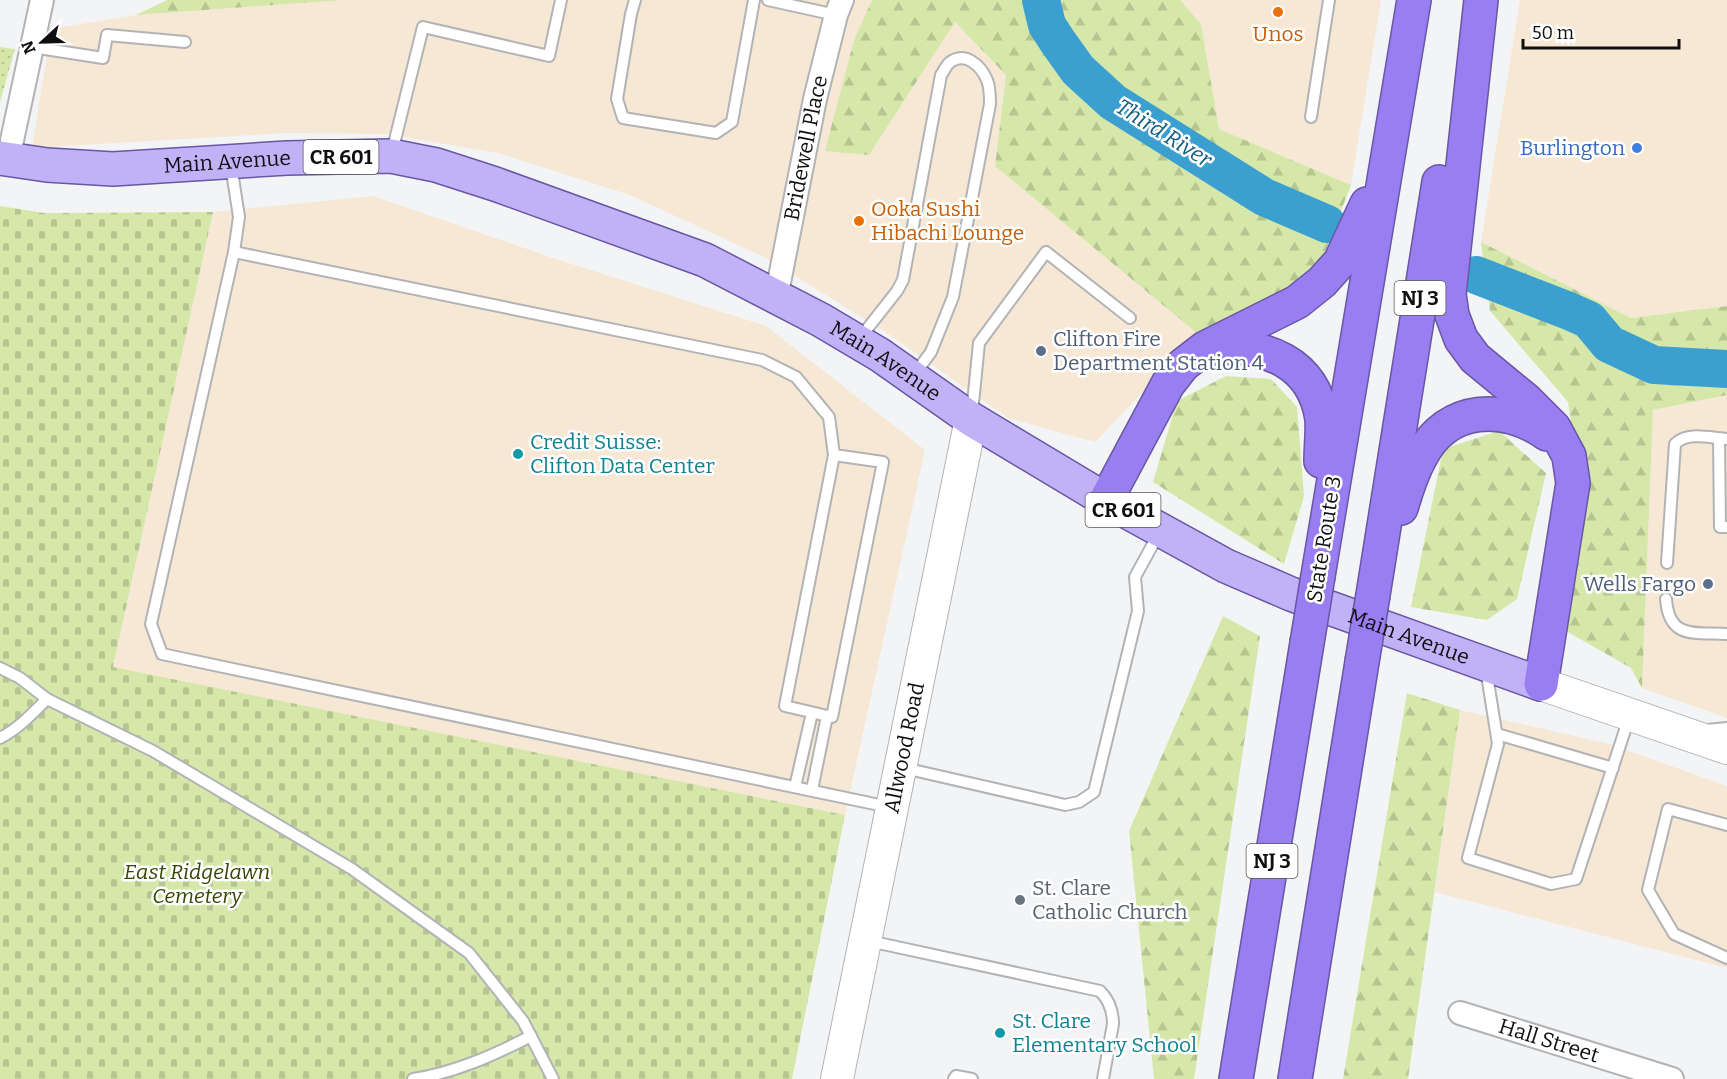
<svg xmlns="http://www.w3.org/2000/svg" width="1727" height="1079" viewBox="0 0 1727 1079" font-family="Bitter,serif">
<defs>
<pattern id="green-dots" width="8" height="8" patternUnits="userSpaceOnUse" patternTransform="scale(1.5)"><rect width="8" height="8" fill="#d5e8aa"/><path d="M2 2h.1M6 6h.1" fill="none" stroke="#b6c691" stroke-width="1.8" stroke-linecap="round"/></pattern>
<pattern id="forest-firs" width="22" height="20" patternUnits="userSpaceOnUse" patternTransform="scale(1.5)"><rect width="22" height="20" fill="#d5e8aa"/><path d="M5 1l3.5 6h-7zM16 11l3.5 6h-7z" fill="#b6c691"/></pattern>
<pattern id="cemetery-stones" width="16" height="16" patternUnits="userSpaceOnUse" patternTransform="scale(1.5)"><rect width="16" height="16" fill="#d5e8aa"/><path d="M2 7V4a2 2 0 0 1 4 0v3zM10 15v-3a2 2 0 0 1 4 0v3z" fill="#b6c691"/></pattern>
</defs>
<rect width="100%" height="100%" fill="#f3f4f6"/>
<g fill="#f6e8d4">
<polygon points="344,0 872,0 854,40 869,155 955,22 1006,75 995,166 1198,334 1095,442 1008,418 881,329 766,258 630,195 498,153 386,134 286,133 32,148 51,29 136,15"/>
<polygon points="1180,0 1381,0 1351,185 1219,129 1201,24"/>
<polygon points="1520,0 1727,0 1727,306 1631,318 1481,242"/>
<polygon points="373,196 559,260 766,326 925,450 845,815 113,668 213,212"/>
<polygon points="1727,395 1727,718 1642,688 1653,410"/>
<polygon points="1460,710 1609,744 1727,786 1727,968 1435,892"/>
</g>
<polygon fill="url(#green-dots)" points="0,47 15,49 0,102"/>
<g fill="url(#forest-firs)">
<polygon points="167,0 344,0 136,15"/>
<polygon points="872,0 1180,0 1201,24 1219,129 1351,185 1321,263 1302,290 1198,334 995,166 1006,75 955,22 869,155 825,151 854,40"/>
<polygon points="1481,242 1631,318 1727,306 1727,395 1653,410 1642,688 1631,668 1566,631 1579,477 1568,402 1490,311"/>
<polygon points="1226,376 1271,379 1297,407 1304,496 1284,564 1153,482 1177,401"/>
<polygon points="1499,431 1546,473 1517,599 1487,620 1411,607 1443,449"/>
<polygon points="1223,616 1260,636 1194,1079 1154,1079 1129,831"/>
<polygon points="1407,693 1460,710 1408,1079 1343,1079"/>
</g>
<polygon fill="url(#cemetery-stones)" points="0,206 44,213 213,212 113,667 845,815 792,1079 0,1079"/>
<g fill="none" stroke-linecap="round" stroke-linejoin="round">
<g stroke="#3ba0d0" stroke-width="38">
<polyline points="1041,0 1047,25 1058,42 1078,70 1113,102 1264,197 1327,224"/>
<polyline points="1476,275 1569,311 1589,320 1609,344 1654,365 1727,369"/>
</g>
<g stroke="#b2b3b5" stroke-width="14">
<g id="lane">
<polyline points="635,0 631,14 617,99 623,118 716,133 732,122 754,0"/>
<polyline points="768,0 836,15"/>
<polyline points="32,47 103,58 107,35 185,42"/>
<polyline points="1311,117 1329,0"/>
<polyline points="392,152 423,27 549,56 561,0"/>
<polyline points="231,165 239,217 234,252 151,624 162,654 889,807"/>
<polyline points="234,252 762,360 796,377 829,417 834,455 785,706 832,717 883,462 834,455"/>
<path d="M 860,338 L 897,291 L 903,280 L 941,75 C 944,71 946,66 949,63 C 965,50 981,66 987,80 C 990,87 990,96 990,104 L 953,297 L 931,352 L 914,375"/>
<polyline points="972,413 979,343 1046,252 1130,318"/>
<polyline points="1719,438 1720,527 1727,527"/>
<path d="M 1667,563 L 1675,444 C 1687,431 1710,438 1727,439"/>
<path d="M 1666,599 C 1669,640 1695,632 1727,634"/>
<path d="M 0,668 L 20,678 L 47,699 C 33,713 18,729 0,738"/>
<polyline points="1486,669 1498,744 1468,858 1551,884 1576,879 1629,718"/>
<polyline points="47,699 153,751 352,869 469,953 523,1021 553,1079"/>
<polyline points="1707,730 1727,728"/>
<polyline points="1497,734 1613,768"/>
<polyline points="904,768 1065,805 1079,802 1094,792 1138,611 1135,577 1159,533"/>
<polyline points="795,787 812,713"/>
<polyline points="812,790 827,716"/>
<polyline points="1727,825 1668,809 1648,890 1674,934 1727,958"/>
<path d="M 869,941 L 1100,991 C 1109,1000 1113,1011 1113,1024 L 1103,1079"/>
<path d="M 413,1079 C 454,1073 494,1055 531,1036"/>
<polyline points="954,1079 956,1076 972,1079"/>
</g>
</g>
<g stroke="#b2b3b5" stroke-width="26">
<g id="street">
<polyline points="8,159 42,0"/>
<path id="s1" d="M 776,298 L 815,99 L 836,15 L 842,0"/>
<path id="s2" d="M 1460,1013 L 1672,1079"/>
</g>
</g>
<g stroke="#b2b3b5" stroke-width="34">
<g id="secondary">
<polyline points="1541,684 1727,748"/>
<path id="s3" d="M 837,1079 L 971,419"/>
</g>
</g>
<g stroke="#6857a2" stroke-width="36">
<g id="primary">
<path id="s4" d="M 0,158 L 47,165 L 113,169 L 287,158 L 391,156 L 436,165 L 495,184 L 705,260 L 821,320 L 880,355 L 971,419 L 1106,500 L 1226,566 L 1291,594 L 1541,684"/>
</g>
</g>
<g stroke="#6857a2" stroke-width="36">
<g id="highway">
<polyline points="1481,0 1449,294 1452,315 1461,339 1475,358 1526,400 1554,428 1569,456 1573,483 1541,684"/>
<path d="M 1213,348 C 1264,343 1314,362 1322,419 C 1323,432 1321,448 1321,461"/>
<polyline points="1106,500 1168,384 1183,365 1205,348 1297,302 1322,282 1340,262 1367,204"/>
<path d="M 1401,508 C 1406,491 1412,472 1421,456 C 1448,405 1504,404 1547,434"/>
<polyline points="1318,576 1414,0"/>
<polyline points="1373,595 1439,182"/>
<polyline points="1236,1079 1307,643"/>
<polyline points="1295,1079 1362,662"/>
</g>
</g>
<use href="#lane" stroke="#fff" stroke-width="10"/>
<use href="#street" stroke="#fff" stroke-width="22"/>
<use href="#secondary" stroke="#fff" stroke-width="32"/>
<use href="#primary" stroke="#c1b2f7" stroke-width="33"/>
<use href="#highway" stroke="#987ef1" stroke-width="33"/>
<g stroke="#6857a2" stroke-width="36" stroke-linecap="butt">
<g id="highway-bridge">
<polyline points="1307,643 1318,576"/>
<polyline points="1362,662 1373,595"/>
</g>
</g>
<use href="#highway-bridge" stroke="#987ef1" stroke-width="33"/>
</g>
<g fill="#e8710a" stroke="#fff" stroke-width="2">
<circle cx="1278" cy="12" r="6"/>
<circle cx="859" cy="221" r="6"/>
</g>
<circle fill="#3f7fe0" stroke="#fff" stroke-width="2" cx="1637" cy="148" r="6"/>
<g fill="#5c6f8a" stroke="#fff" stroke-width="2">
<circle cx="1041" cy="351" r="6"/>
<circle cx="1708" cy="584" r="6"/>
</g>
<g fill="#0f9aa8" stroke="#fff" stroke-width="2">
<circle cx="518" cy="454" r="6"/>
<circle cx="1000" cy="1033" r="6"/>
</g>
<circle fill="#6b7280" stroke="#fff" stroke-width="2" cx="1020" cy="900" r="6"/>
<g text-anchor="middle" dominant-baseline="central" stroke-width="5" stroke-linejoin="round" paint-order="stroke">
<g fill="#fff" stroke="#575757" stroke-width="1.5">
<rect x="303.5" y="140" width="75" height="34" rx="4.5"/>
<rect x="1394.5" y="281" width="51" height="34" rx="4.5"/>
<rect x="1085.5" y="493" width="75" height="34" rx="4.5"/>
<rect x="1246.5" y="844" width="51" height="34" rx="4.5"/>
</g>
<g font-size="20" font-weight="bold" fill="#0f0f0f">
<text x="341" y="157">CR 601</text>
<text x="1420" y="298">NJ 3</text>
<text x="1123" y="510">CR 601</text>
<text x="1272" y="861">NJ 3</text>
</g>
<g font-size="21" fill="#c56008" stroke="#fff">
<text x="1278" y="34">Unos</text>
<text x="871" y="209" text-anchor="start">Ooka Sushi<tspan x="871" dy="24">Hibachi Lounge</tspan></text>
</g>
<g font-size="21" fill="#0f0f0f" stroke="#fff">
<text stroke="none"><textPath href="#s1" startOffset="153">Bridewell Place</textPath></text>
<text stroke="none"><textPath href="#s4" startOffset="228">Main Avenue</textPath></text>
<text stroke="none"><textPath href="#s4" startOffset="930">Main Avenue</textPath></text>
<text transform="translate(1324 539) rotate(-81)">State Route 3</text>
<text stroke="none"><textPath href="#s4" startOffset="1524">Main Avenue</textPath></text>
<text stroke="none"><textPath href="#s3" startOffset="338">Allwood Road</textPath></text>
<text stroke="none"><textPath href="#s2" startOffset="93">Hall Street</textPath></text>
</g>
<g font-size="21" fill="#366cbe" stroke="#fff" text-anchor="end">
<text x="1625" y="148">Burlington</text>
</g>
<g font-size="21" fill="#4e5e75" stroke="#fff" text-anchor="start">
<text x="1053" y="339">Clifton Fire<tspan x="1053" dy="24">Department Station 4</tspan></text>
<text x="1696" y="584" text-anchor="end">Wells Fargo</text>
</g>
<g font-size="21" fill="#0d838f" stroke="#fff" text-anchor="start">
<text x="530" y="442">Credit Suisse:<tspan x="530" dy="24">Clifton Data Center</tspan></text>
<text x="1012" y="1021">St. Clare<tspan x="1012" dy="24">Elementary School</tspan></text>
</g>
<g font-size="21" font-style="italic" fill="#384603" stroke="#fff">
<text x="197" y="872">East Ridgelawn<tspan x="197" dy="24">Cemetery</tspan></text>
</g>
<g font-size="21" fill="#5b616d" stroke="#fff" text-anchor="start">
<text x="1032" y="888">St. Clare<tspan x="1032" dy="24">Catholic Church</tspan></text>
</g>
<g font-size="22" font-style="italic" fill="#115d7e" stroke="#fff">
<text transform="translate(1164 133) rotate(32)">Third River</text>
</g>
</g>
<g transform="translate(42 42) rotate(248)" stroke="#ffffff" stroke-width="4.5" paint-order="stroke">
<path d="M0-4.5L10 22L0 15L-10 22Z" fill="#0f0f0f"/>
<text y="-9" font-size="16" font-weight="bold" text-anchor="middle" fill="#0f0f0f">N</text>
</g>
<path d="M1523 39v9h156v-9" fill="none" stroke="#0f0f0f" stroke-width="3"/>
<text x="1532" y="39" font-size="18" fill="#0f0f0f" stroke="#ffffff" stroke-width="4.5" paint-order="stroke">50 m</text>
</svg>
